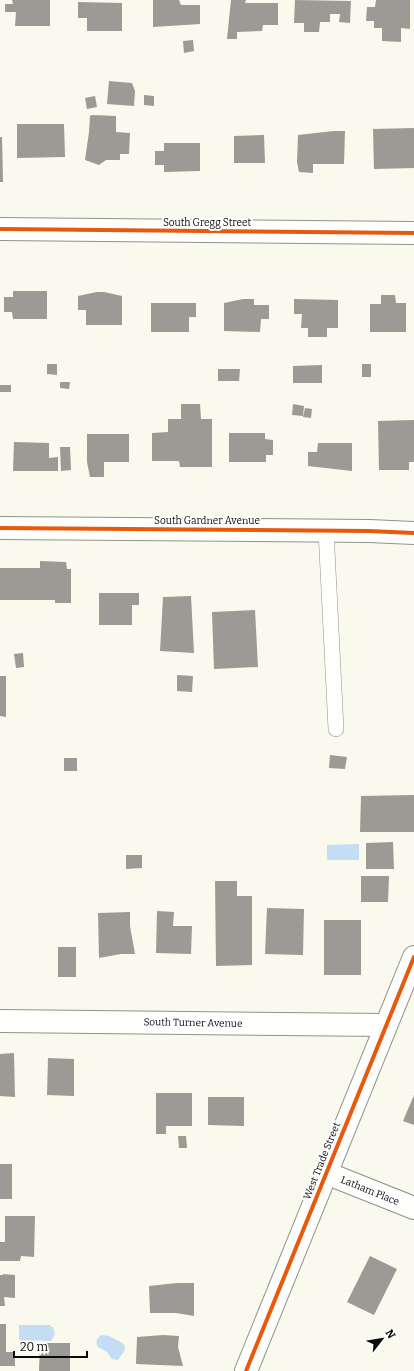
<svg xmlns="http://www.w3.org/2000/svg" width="414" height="1371" viewBox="0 0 414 1371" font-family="Bitter,serif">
<rect width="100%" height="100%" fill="#f9f9ed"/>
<g fill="#c4ddf2">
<polygon points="359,844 359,860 327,860 327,845"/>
<polygon points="19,1325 51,1325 51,1327 53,1327 55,1333 51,1341 19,1340"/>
<path d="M 101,1335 L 109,1336 L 124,1344 L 125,1350 L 118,1360 L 112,1359 L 107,1352 L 98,1347 C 95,1342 97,1338 101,1335 Z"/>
</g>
<g fill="#9b9a94">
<polygon points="12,0 50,0 50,26 15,26 16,12 5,12 5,4 13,4"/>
<polygon points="153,0 179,0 181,5 200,5 200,24 153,27"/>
<polygon points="231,0 246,0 245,3 278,3 278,25 263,25 262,31 237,32 237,39 227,39"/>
<polygon points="295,0 351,1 350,23 339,22 340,14 330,14 330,22 320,22 319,32 304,32 304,23 294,23"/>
<polygon points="376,0 410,0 410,29 401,28 401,42 382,41 382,28 374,28 374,21 366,21 367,7 375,7"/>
<polygon points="78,2 122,3 122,31 87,31 87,18 78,18"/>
<polygon points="193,40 194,51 184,53 183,41"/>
<polygon points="109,81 132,83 135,91 134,106 107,104"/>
<polygon points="144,95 154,96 154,106 144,105"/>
<polygon points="95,96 97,107 87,109 85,98"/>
<polygon points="92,115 116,116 116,132 130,133 129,154 120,154 120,160 106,160 99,165 85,160 89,132 90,116"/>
<polygon points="17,124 64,124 65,157 17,158"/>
<polygon points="414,128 414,168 374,169 373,129"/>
<polygon points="334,131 345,131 344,164 313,164 313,173 299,172 297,162 298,135"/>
<polygon points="264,135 265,163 234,163 234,136"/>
<polygon points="0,137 2,137 3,182 0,182"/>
<polygon points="164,143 200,143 200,171 164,172 164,165 155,165 155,151 164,151"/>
<polygon points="13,291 47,291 47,319 13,319 12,312 4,312 4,297 13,297"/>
<polygon points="97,292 104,292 122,296 122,325 86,325 86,310 78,310 78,296"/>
<polygon points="381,295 395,295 396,303 406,303 406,332 370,332 370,304 381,304"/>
<polygon points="243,299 254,299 254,305 269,305 269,319 261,319 260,332 224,331 224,303"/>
<polygon points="294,299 338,300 338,328 327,328 327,337 308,337 308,328 301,328 302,314 294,314"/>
<polygon points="151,303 196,303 196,317 189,317 189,332 151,332"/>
<polygon points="47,364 57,364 57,375 47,374"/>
<rect x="362" y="364" width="9" height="13"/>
<polygon points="322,365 322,383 293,383 293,366"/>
<polygon points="218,369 240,369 239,381 218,381"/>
<polygon points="60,382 70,382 69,389 60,388"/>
<rect x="0" y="385" width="11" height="7"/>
<polygon points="181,404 200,404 201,419 212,419 212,467 180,467 179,461 152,461 152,433 168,432 168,419 181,419"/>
<polygon points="293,404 304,406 303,416 292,415"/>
<polygon points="305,408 312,409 311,418 303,417"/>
<polygon points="414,420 414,462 409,462 409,470 379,470 378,421"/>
<polygon points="229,433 265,433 265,439 273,440 273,455 266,455 266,462 229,462"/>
<polygon points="87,434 129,434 129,462 104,462 104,477 90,477 87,462"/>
<polygon points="14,442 49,443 49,458 58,457 58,471 13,471"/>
<polygon points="318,443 352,443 352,471 308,466 308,452 317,452"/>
<polygon points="60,447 70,447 71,470 61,471"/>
<polygon points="40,561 66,562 67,569 71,569 71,603 55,603 55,600 0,600 0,568 40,568"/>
<polygon points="99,593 139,593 139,605 132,605 132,625 99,625"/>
<polygon points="191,596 194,653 160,651 163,597"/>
<polygon points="255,610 258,667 214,669 212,612"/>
<polygon points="23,653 24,667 16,668 14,654"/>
<polygon points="177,675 193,676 192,692 177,691"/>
<polygon points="0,676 6,676 6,717 0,716"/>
<polygon points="330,755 347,757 345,769 329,768"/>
<rect x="64" y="758" width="13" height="13"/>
<polygon points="414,795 414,832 360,832 361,796"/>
<polygon points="393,842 394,869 366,869 366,843"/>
<polygon points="126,855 142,855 142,868 126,869"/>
<polygon points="361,876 389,876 388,902 361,902"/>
<polygon points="215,881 237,881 237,896 252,896 252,965 216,966"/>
<polygon points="267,908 304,909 303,955 265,954"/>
<polygon points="157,911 174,912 173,926 192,926 191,954 156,953"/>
<polygon points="130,912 130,926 135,954 121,954 99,958 98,913"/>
<rect x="324" y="920" width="37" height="55"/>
<rect x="58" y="947" width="18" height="30"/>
<polygon points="14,1053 15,1097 0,1096 0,1054"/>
<polygon points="48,1058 74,1059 74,1096 47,1095"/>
<polygon points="156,1093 192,1093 192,1126 166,1126 166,1134 156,1134"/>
<polygon points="414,1095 414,1125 403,1121"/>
<polygon points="208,1097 244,1097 244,1126 208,1125"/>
<polygon points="178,1136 186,1136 187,1148 179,1148"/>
<rect x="0" y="1164" width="12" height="35"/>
<polygon points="5,1216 35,1216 34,1257 21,1256 20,1261 0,1261 0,1242 5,1242"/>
<polygon points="370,1256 397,1269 374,1315 347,1302"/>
<polygon points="3,1274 15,1275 15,1298 4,1297 5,1306 0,1306 0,1275 3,1275"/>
<polygon points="177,1283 194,1283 194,1316 176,1313 150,1313 149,1286"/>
<polygon points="0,1324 6,1324 6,1352 15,1352 15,1366 0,1366"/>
<polygon points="163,1335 179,1336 178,1347 183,1366 136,1364 137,1337"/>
<polygon points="40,1343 70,1343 70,1371 39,1371"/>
</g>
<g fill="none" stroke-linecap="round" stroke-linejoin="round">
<g stroke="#92928c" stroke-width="16">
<polyline id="service" points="326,530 336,729"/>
</g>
<g stroke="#92928c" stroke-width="24">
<g id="minor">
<polyline points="0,229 414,233"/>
<polyline points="0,528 369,531 414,533"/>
<polyline points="0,1021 386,1025"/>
<polyline points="326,1173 414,1208"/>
<polyline points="246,1371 414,957"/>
</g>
</g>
<use href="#service" stroke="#fefefc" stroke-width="15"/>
<use href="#minor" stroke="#fefefc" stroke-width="22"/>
<g stroke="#fff" stroke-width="6">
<g id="cycleway">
<polyline points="0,229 414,233"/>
<polyline points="0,528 369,531 414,533"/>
<polyline points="246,1371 414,957"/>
</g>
</g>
<use href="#cycleway" stroke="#e8590c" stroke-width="4"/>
</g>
<g text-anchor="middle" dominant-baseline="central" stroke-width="4" stroke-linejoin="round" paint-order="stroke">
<g font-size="10" fill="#0a0a0a" stroke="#fff">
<text x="207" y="223">South Gregg Street</text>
<text x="207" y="521">South Gardner Avenue</text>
<text transform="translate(193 1023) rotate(1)">South Turner Avenue</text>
<text transform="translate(322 1161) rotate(-68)">West Trade Street</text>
<text transform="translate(370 1191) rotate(22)">Latham Place</text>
</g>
</g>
<g transform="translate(382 1339) rotate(59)" stroke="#ffffff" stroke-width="3" paint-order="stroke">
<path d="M0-3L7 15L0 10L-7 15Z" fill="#0a0a0a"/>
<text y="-6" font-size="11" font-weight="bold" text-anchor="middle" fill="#0a0a0a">N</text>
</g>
<path d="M14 1351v6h73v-6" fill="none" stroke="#0a0a0a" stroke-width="2"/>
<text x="20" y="1351" font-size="12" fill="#0a0a0a" stroke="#ffffff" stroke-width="3" paint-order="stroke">20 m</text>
</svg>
